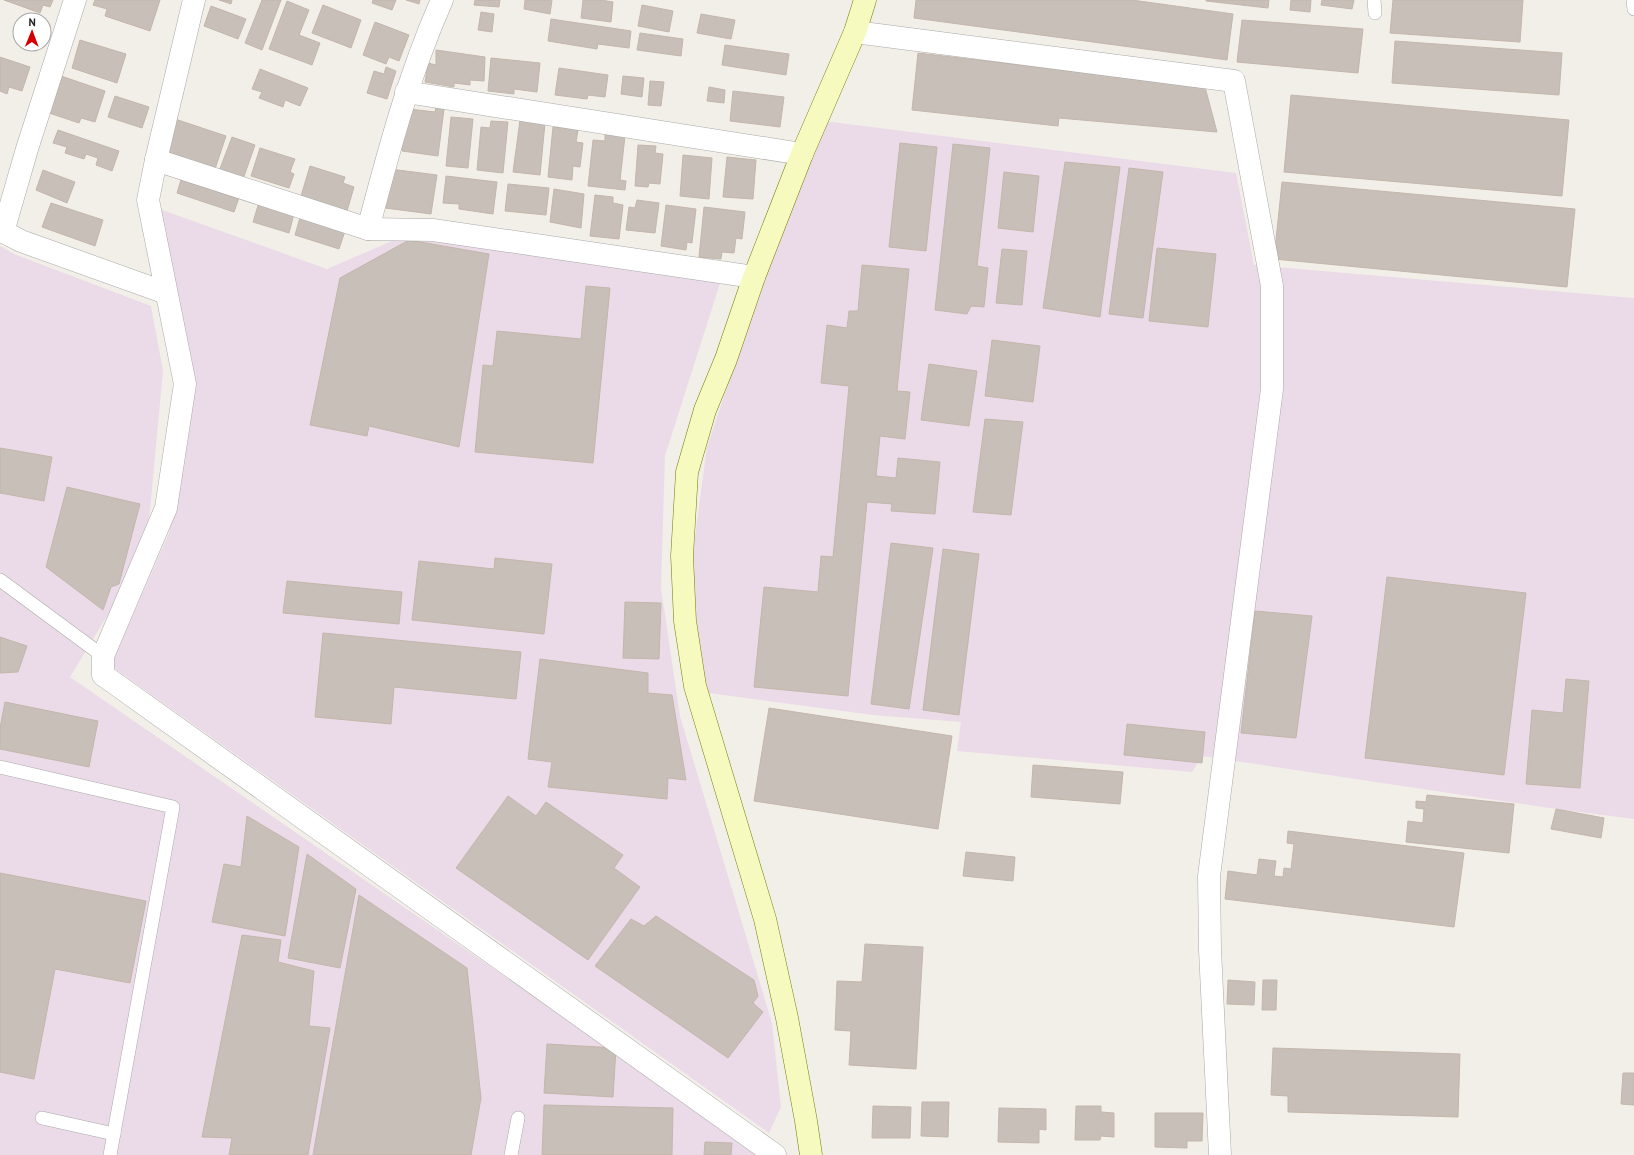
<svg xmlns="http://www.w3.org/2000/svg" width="1634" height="1155" viewBox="0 0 1634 1155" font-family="'PT Sans',sans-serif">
<rect width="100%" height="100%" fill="#f2efe9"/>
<g fill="#ebdbe8">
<polygon points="824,121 1236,173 1254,265 1634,298 1634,819 1556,809 1202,756 1192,772 957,751 961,722 873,715 701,692 692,559 707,447 761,286"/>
<polygon points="154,207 327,269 415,231 722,277 665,456 661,588 680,716 772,1023 781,1107 769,1133 111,666 169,533 190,376"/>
<polygon points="0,246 14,254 151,306 163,371 149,521 118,598 70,677 764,1155 0,1155"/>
</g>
<g fill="#c7bfb8" stroke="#c4b6ab">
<polygon points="4,0 53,0 50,7 43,5 40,13"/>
<polygon points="95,0 160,0 150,31 105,16 107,9 93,5"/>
<polygon points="219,0 232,0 231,4"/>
<polygon points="262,0 281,0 262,50 245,43"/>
<polygon points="373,0 396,0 392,10 372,3"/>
<polygon points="406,0 420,0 419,4"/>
<polygon points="475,0 500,0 499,7 474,5"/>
<polygon points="525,0 552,0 550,14 524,9"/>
<polygon points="583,0 601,0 613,2 611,22 581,18"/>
<polygon points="916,0 1132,0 1233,14 1227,60 914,18"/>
<polygon points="1206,0 1269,0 1268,8 1206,1"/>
<polygon points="1291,0 1311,0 1310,12 1290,10"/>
<polygon points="1322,0 1354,0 1352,9 1321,5"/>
<polygon points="1393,0 1523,0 1520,42 1390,33"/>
<polygon points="287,1 309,10 299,35 320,43 312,65 269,49"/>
<polygon points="323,5 361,20 351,48 312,33"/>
<polygon points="642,5 673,11 669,32 638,26"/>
<polygon points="211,6 246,19 238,39 204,26"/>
<polygon points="481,12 494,14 492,32 478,30"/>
<polygon points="701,14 735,20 731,39 697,33"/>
<polygon points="551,19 631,31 629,48 598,44 597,49 548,41"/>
<polygon points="1242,20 1363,29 1358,73 1237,62"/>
<polygon points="375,22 409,35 399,61 389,57 386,64 363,55"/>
<polygon points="640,33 683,39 681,56 637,50"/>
<polygon points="80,40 126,54 117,83 72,68"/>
<polygon points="1395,41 1562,53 1559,95 1392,83"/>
<polygon points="725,45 789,54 786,75 722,65"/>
<polygon points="436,50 485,57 484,81 470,80 470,85 454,83 454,87 425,82 428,63 436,65"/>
<polygon points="918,53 1205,87 1217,132 1059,118 1058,126 912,110"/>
<polygon points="0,57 30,67 22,91 9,87 7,94 0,91"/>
<polygon points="491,58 540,63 537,92 514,89 514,94 488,91"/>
<polygon points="386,67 396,71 387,99 367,93 374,71 384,74"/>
<polygon points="559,68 608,75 605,97 588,95 587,99 555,95"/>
<polygon points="260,69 308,88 300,106 285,100 283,107 259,98 262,92 252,89"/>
<polygon points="61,76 105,91 95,122 81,118 79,123 49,113"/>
<polygon points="623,76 644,78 642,97 621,94"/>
<polygon points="650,81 664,82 661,106 648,105"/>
<polygon points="709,87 725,90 724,103 707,101"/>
<polygon points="733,91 784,97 780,127 730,121"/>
<polygon points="1291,95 1569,120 1562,196 1284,172"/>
<polygon points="115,96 149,107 142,128 108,117"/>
<polygon points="436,107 444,109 438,156 402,151 405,121 409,109 435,112"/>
<polygon points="451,117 473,119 468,168 446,166"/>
<polygon points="175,119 226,136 213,175 162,158"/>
<polygon points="520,120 545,123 540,175 513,172"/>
<polygon points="491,121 508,122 503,173 477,170 481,127 490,128"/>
<polygon points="553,127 578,130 576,142 583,143 580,167 573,166 572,180 548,177"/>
<polygon points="58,130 119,151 112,171 96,165 98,158 86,154 84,159 65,153 67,147 53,143"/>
<polygon points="605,134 625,136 620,180 626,181 625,190 588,186 593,140 605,141"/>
<polygon points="232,137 255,145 242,182 218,174"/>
<polygon points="900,143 937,147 926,251 889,247"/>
<polygon points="953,144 990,148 977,266 988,268 984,307 971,306 967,314 935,310"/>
<polygon points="638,145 656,146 655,153 663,154 660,184 649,183 648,187 635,186"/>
<polygon points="260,148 295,159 290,172 294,174 289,188 251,176"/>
<polygon points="683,155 712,158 709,199 680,196"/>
<polygon points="727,157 756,160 753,199 723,197"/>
<polygon points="1065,162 1120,167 1100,317 1043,308"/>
<polygon points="310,166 345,177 343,183 354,187 347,211 301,196"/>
<polygon points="1129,168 1163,172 1143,318 1109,314"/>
<polygon points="390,169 437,175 431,214 385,208"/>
<polygon points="43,170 75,182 67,203 36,190"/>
<polygon points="1004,172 1039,176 1033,232 998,228"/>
<polygon points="183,173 241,192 234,212 177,193"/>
<polygon points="446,176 497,182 493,214 459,209 459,204 443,203"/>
<polygon points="1282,182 1575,209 1567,287 1274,259"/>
<polygon points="508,184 549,188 546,215 505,211"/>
<polygon points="554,189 584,194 581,228 550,222"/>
<polygon points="595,195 613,197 613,203 623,205 619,239 590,236"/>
<polygon points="260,199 295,210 289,233 253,222"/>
<polygon points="637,200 659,203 655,233 626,230 629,207 635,208"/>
<polygon points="51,203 103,220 95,246 42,227"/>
<polygon points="666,205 696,209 692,243 687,242 686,250 661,246"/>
<polygon points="704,207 745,212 742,239 736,238 734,253 722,252 721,259 699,257"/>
<polygon points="301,214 346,228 339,249 295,235"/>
<polygon points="409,240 489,254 459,447 369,426 367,436 310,425 340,278"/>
<polygon points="1157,248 1216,254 1208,327 1149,321"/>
<polygon points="1002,249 1027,251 1022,305 996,303"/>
<polygon points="862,265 909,269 897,391 910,392 905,439 880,436 876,476 896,478 898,458 940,462 935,514 891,511 892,504 867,502 848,696 754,687 764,587 818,592 821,556 833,557 849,386 821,383 827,325 847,328 849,311 858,311"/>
<polygon points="586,286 610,288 593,463 475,452 483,365 493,366 497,331 581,339"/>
<polygon points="992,340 1040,346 1033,402 985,396"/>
<polygon points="929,364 977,371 969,426 921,420"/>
<polygon points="985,419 1023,422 1011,515 973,512"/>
<polygon points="0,448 52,457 44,501 0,493"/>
<polygon points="67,487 140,504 119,584 111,587 103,610 46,567"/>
<polygon points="891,543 933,548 909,709 871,704"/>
<polygon points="943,549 979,554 959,715 923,710"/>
<polygon points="495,558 552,564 544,634 412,620 419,561 494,569"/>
<polygon points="1387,577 1526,593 1504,775 1365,758"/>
<polygon points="287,581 402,592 399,624 283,613"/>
<polygon points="625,602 661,603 659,659 623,658"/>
<polygon points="1255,611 1312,616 1296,738 1241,733"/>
<polygon points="323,633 521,652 516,699 394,687 391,724 315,717"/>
<polygon points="0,637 27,646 18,672 0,673"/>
<polygon points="540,659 648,673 648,693 672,695 686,780 668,778 667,799 548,787 552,762 528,759"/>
<polygon points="1566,679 1589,681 1580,788 1526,784 1532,710 1563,713"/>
<polygon points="5,702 98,721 89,767 0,749 0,728"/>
<polygon points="769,708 952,736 938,829 754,801"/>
<polygon points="1127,724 1205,732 1202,763 1124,755"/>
<polygon points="1033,765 1123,772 1120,804 1031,797"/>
<polygon points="1427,795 1514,804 1509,853 1406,842 1408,821 1423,823 1424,809 1416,808 1416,801 1426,802"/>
<polygon points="508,796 536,816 546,802 623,855 614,868 640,887 588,960 456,868"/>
<polygon points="1556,809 1604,818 1601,838 1551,829"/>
<polygon points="247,816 299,847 285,936 212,922 224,864 241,867"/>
<polygon points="1288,831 1464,853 1454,927 1225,899 1228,871 1257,875 1259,859 1276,861 1274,876 1283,877 1284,868 1291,869 1294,844 1287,843"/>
<polygon points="966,852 1015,857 1013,881 963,876"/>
<polygon points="307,854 356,889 340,968 288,958"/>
<polygon points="0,873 146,901 130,983 55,969 34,1079 0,1072"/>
<polygon points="359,895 467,968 481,1098 471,1155 313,1155"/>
<polygon points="656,916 754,980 758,996 753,1003 763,1012 728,1058 595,966 631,919 644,926"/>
<polygon points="242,935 281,940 278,962 314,971 309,1026 330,1028 308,1155 229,1155 232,1138 202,1137"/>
<polygon points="865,944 923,947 916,1069 849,1065 851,1031 835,1030 837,981 862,982"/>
<polygon points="1228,980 1255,982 1254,1005 1227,1004"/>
<polygon points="1263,980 1277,980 1276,1010 1262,1010"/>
<polygon points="547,1044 616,1048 613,1097 544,1093"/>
<polygon points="1273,1048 1460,1054 1458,1117 1288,1112 1288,1096 1271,1095"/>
<polygon points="1623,1073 1634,1073 1634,1105 1621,1104"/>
<polygon points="922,1102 949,1102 948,1137 921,1136"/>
<polygon points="544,1105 673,1108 672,1155 542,1155"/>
<polygon points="873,1106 911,1107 910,1138 872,1138"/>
<polygon points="1076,1106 1101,1106 1101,1112 1114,1113 1114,1137 1101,1136 1100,1140 1075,1140"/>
<polygon points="999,1108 1046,1109 1046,1130 1039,1129 1039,1143 998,1142"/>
<polygon points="1155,1113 1203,1113 1202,1141 1187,1141 1187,1148 1155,1147"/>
<polygon points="705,1142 732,1143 731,1155 704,1155"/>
</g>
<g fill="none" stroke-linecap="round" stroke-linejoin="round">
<g stroke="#a9a9a9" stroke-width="14">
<g id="lane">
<polyline points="1374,0 1375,13"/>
<polyline points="1633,0 1634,9"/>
<polyline points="0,580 103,656"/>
<polyline points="0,767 173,807 110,1155"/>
<polyline points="42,1118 114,1134"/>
<polyline points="511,1155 518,1118"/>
</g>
</g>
<g stroke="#a9a9a9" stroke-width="23">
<g id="street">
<polyline points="194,0 156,160 148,200 185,384 166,508 103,656 103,675 775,1155"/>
<polyline points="855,32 1234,81 1272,286 1272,389 1209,876 1210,950 1220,1155"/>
<polyline points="406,92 802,154"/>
<polyline points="156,160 368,229 433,230 754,277"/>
<path d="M 368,229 C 389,150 409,74 442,0"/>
<polyline points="0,230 21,241 166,293"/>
<polyline points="3,232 27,149 75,0"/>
</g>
</g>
<g stroke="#707d05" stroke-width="23">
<polyline id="secondary" points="811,1155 806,1121 787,1018 765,919 695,686 685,621 682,556 687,472 705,410 726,359 754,277 802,154 855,32 865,0"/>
</g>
<use href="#lane" stroke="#fff" stroke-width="13"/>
<use href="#street" stroke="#fff" stroke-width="22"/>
<use href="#secondary" stroke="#f7fabf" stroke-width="22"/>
</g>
<g transform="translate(32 32) rotate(1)"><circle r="19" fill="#ffffff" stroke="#a7a7a7"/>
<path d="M0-3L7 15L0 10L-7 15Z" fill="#d40000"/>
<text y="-6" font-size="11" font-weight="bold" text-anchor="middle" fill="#222222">N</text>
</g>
</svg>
